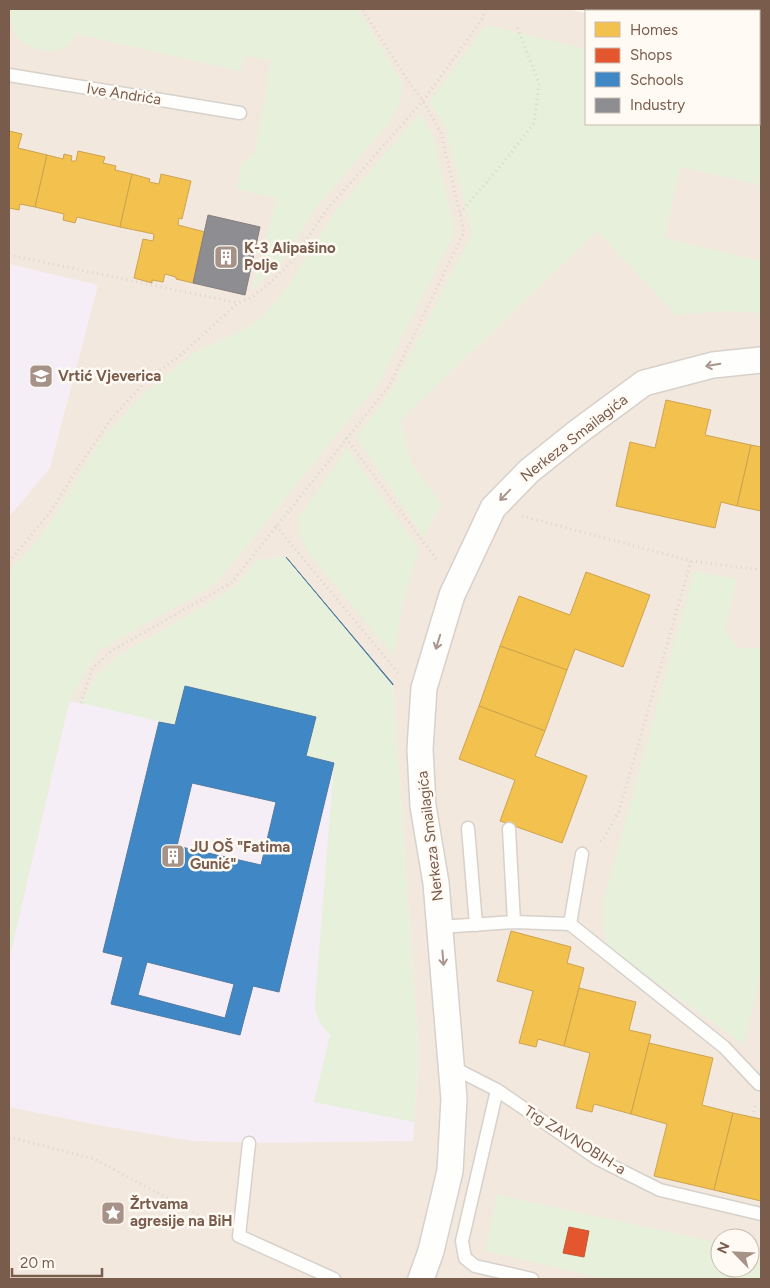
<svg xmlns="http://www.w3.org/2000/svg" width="770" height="1288" viewBox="0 0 770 1288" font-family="Figtree,sans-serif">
<rect width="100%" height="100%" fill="#f9f5f0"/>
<path fill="#f2e8de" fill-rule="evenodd" d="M 9,9 L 567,9 L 586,13 L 586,124 L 759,124 L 759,53 L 761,54 L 761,1279 L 9,1279 ZM 720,1238 L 750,1238 L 750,1268 L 720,1268 Z"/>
<g fill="#f6eef6">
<polygon points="9,264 98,285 50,468 9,517"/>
<polygon points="286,557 393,685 419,1054 413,1141 262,1143 192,1141 98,1125 9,1107 9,960 69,702 81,703 98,673 118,656 234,588 257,560"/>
</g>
<g fill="#e7f0db">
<polygon points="10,9 358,9 401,80 401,99 390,122 317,207 281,264 251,291 277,198 236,189 242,164 255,153 271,60 245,56 241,71 76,34 71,42 61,50 46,51 30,47 15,35 9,15"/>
<polygon points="486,25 586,49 586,124 759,124 759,91 761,91 761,185 680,167 665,238 761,261 761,313 725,311 676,315 597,231 401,420 411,462 441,504 424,537 356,437 392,389 472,233 445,126 429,102"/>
<polygon points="420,113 434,138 455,232 379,383 216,584 97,652 69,702 9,959 9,571 37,541 56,514 99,442 144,393 192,354 243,330 262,317 287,288 335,212"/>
<polygon points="347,448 419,549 403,604 394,656 307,552 300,536 299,517"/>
<path d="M 286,557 L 393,685 L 419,1054 L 414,1122 L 314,1102 L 330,1035 C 320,1025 315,1016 315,1001 L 334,763 L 306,756 L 316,717 L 185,686 L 175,725 L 81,703 L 98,673 L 118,656 L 234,588 L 257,560 Z"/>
<polygon points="694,571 737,579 725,629 738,648 761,648 761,970 744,1045 608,948 603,923 604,898"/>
<polygon points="497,1195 720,1243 720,1268 750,1268 750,1249 761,1252 761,1279 606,1279 485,1251"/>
</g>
<g fill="#f2c14e" stroke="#cea34e">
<polygon points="9,131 22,134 18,148 47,155 35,207 20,204 19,210 9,208"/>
<polygon points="78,151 105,157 103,163 116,166 115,170 132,174 120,227 77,217 75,223 63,220 64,214 35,207 47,155 63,159 64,154 72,156 71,161 76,161"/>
<polygon points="132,174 150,179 149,182 159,184 161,174 191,181 182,219 179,218 178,225 205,232 193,283 176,279 176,277 165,274 163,282 152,280 152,283 134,278 143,239 153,241 154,234 120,227"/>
<polygon points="666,400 711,410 705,435 751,445 737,506 721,502 715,528 616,506 630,442 655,448"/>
<polygon points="751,445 761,447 761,511 737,506"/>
<polygon points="586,572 650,595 623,667 575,649 567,670 500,646 519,596 570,615"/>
<polygon points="500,646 567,670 545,731 479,706"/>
<polygon points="479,706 545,731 535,756 587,776 562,843 500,821 515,780 459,759"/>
<polygon points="511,931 571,947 567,963 584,968 564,1046 538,1039 536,1047 519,1043 533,991 497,981"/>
<polygon points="579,988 636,1002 629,1030 651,1035 631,1114 594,1104 592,1112 576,1108 590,1053 564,1046"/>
<polygon points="649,1043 713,1058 702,1105 733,1113 714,1190 654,1176 667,1124 631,1114"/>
<polygon points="733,1113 761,1119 761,1201 714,1190"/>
</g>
<polygon fill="#e4572e" stroke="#c45837" points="569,1227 589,1231 584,1257 563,1253"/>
<g fill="#3f88c5" stroke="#517ba1" fill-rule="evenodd">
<polygon points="286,557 393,684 393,685"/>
<path d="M 185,686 L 316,717 L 306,756 L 334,763 L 279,992 L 253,986 L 240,1035 L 111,1004 L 123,957 L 103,952 L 159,722 L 175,725 ZM 192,783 L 276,802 L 261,865 L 177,846 ZM 147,962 L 234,984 L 225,1018 L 138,995 Z"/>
</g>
<polygon fill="#8d8d92" stroke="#877e7d" points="208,215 260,227 245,295 193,283"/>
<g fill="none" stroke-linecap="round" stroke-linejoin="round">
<g stroke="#d7d1cb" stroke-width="15">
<g id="lane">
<polyline points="9,75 240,113"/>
<polyline points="468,828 476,925"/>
<polyline points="509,829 514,922"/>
<polyline points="570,924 724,1047 759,1084 761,1084"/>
<polyline points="440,927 514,922 570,924 582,854"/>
<polyline points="452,1067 497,1090 598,1159 660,1190 761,1214"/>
<polyline points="497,1090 462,1241 465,1258 475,1266 532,1279"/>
<polyline points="249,1143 239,1236 334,1279"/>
</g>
</g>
<g stroke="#d7d1cb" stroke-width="28">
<polyline id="street" points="421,1279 431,1251 450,1171 454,1099 436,883 423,806 420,749 424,688 452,595 493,508 529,471 579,431 644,383 713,365 761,360"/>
</g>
<g stroke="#d9d2cb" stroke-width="30">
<g id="secondary">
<polyline points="670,9 680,11"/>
<polyline points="759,30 761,30"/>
</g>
</g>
<g stroke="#dcd5d0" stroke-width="3" stroke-dasharray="1 4" stroke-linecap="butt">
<polyline points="460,213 504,162 534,123 539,83 517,27"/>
<polyline points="9,255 238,303"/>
<polyline points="346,438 437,560"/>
<polyline points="522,516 691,561 619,811 604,838 599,842"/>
<polyline points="276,526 400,675"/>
<polyline points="691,561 761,570"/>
<polyline points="9,562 51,511 79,466 111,419 145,382 183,353 238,303 251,298 272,281 290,264 328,208 423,101 483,18 484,9"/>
<polyline points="81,703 92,669 111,651 231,583 389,386 464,232 441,133 423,101 408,81 362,9"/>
<polyline points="753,1117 755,1106"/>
<polyline points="9,1137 94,1159 218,1225"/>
</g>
<use href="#lane" stroke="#fefefd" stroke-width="12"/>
<use href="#street" stroke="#fefefd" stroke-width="25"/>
<use href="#secondary" stroke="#fefefd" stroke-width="28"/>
</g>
<defs><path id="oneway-shaft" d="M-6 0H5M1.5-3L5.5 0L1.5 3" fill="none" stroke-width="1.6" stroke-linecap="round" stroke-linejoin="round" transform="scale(1.25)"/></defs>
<g stroke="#a8958b">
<use href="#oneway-shaft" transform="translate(713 365) rotate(170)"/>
<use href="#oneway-shaft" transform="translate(505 495) rotate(134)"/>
<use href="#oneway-shaft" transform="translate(438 642) rotate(107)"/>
<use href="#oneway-shaft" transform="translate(443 958) rotate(85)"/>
</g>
<defs>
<g id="building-square" transform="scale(1.25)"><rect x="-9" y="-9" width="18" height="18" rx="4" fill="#a69286" stroke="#fffaf3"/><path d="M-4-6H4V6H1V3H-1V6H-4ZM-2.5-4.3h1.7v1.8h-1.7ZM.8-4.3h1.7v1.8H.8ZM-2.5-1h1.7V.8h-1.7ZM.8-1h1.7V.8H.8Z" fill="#fff"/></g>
<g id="school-square" transform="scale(1.25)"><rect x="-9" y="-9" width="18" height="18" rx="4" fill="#a69286" stroke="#fffaf3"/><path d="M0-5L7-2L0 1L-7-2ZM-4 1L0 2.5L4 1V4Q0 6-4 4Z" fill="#fff"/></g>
<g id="sight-square" transform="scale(1.25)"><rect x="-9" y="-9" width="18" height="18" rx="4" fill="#a69286" stroke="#fffaf3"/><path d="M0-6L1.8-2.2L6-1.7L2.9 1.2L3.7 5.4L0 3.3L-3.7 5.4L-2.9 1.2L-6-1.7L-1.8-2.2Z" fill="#fff"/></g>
</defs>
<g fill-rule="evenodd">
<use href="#building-square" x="226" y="257"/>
<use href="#school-square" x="41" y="376"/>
<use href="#building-square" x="173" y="856"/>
<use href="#sight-square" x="113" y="1213"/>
</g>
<g text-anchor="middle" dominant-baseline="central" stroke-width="5" stroke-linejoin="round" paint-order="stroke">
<g font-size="15" fill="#7a5c4d" stroke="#fffaf3">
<text transform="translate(124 94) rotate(9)">Ive Andrića</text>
<text transform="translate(574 438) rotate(-38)">Nerkeza Smailagića</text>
<text transform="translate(430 836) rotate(-97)">Nerkeza Smailagića</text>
<text transform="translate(575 1140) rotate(32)">Trg ZAVNOBIH-a</text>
</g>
<g font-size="15" font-weight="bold" fill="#7a5c4d" stroke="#fffaf3" text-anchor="start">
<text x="244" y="248">K-3 Alipašino<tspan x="244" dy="17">Polje</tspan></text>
<text x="58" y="376">Vrtić Vjeverica</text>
<text x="190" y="847">JU OŠ "Fatima<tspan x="190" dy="17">Gunić"</tspan></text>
<text x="130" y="1204">Žrtvama<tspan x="130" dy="17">agresije na BiH</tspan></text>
</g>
</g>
<rect width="770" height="1288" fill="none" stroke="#7a5c4d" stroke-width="20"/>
<rect x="585" y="10" width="175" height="115" fill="#fffaf3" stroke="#cabbb1"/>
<rect x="595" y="22" width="25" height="15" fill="#f2c14e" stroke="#cabbb1"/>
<text x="630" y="35" font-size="15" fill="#7a5c4d">Homes</text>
<rect x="595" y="48" width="25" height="15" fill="#e4572e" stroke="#cabbb1"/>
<text x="630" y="60" font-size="15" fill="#7a5c4d">Shops</text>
<rect x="595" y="72" width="25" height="15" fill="#3f88c5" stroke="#cabbb1"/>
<text x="630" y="85" font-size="15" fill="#7a5c4d">Schools</text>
<rect x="595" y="98" width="25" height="15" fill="#8d8d92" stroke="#cabbb1"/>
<text x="630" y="110" font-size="15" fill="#7a5c4d">Industry</text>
<g transform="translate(735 1253) rotate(294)"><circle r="24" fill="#fffaf3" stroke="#cabbb1"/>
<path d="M0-4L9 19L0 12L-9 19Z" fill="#a69286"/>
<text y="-8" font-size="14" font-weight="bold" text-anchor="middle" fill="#7a5c4d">N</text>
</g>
<path d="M12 1268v8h90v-8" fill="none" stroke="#7a5c4d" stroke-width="2.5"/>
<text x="20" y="1268" font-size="15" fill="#7a5c4d" stroke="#fffaf3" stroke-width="4" paint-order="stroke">20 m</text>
</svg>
